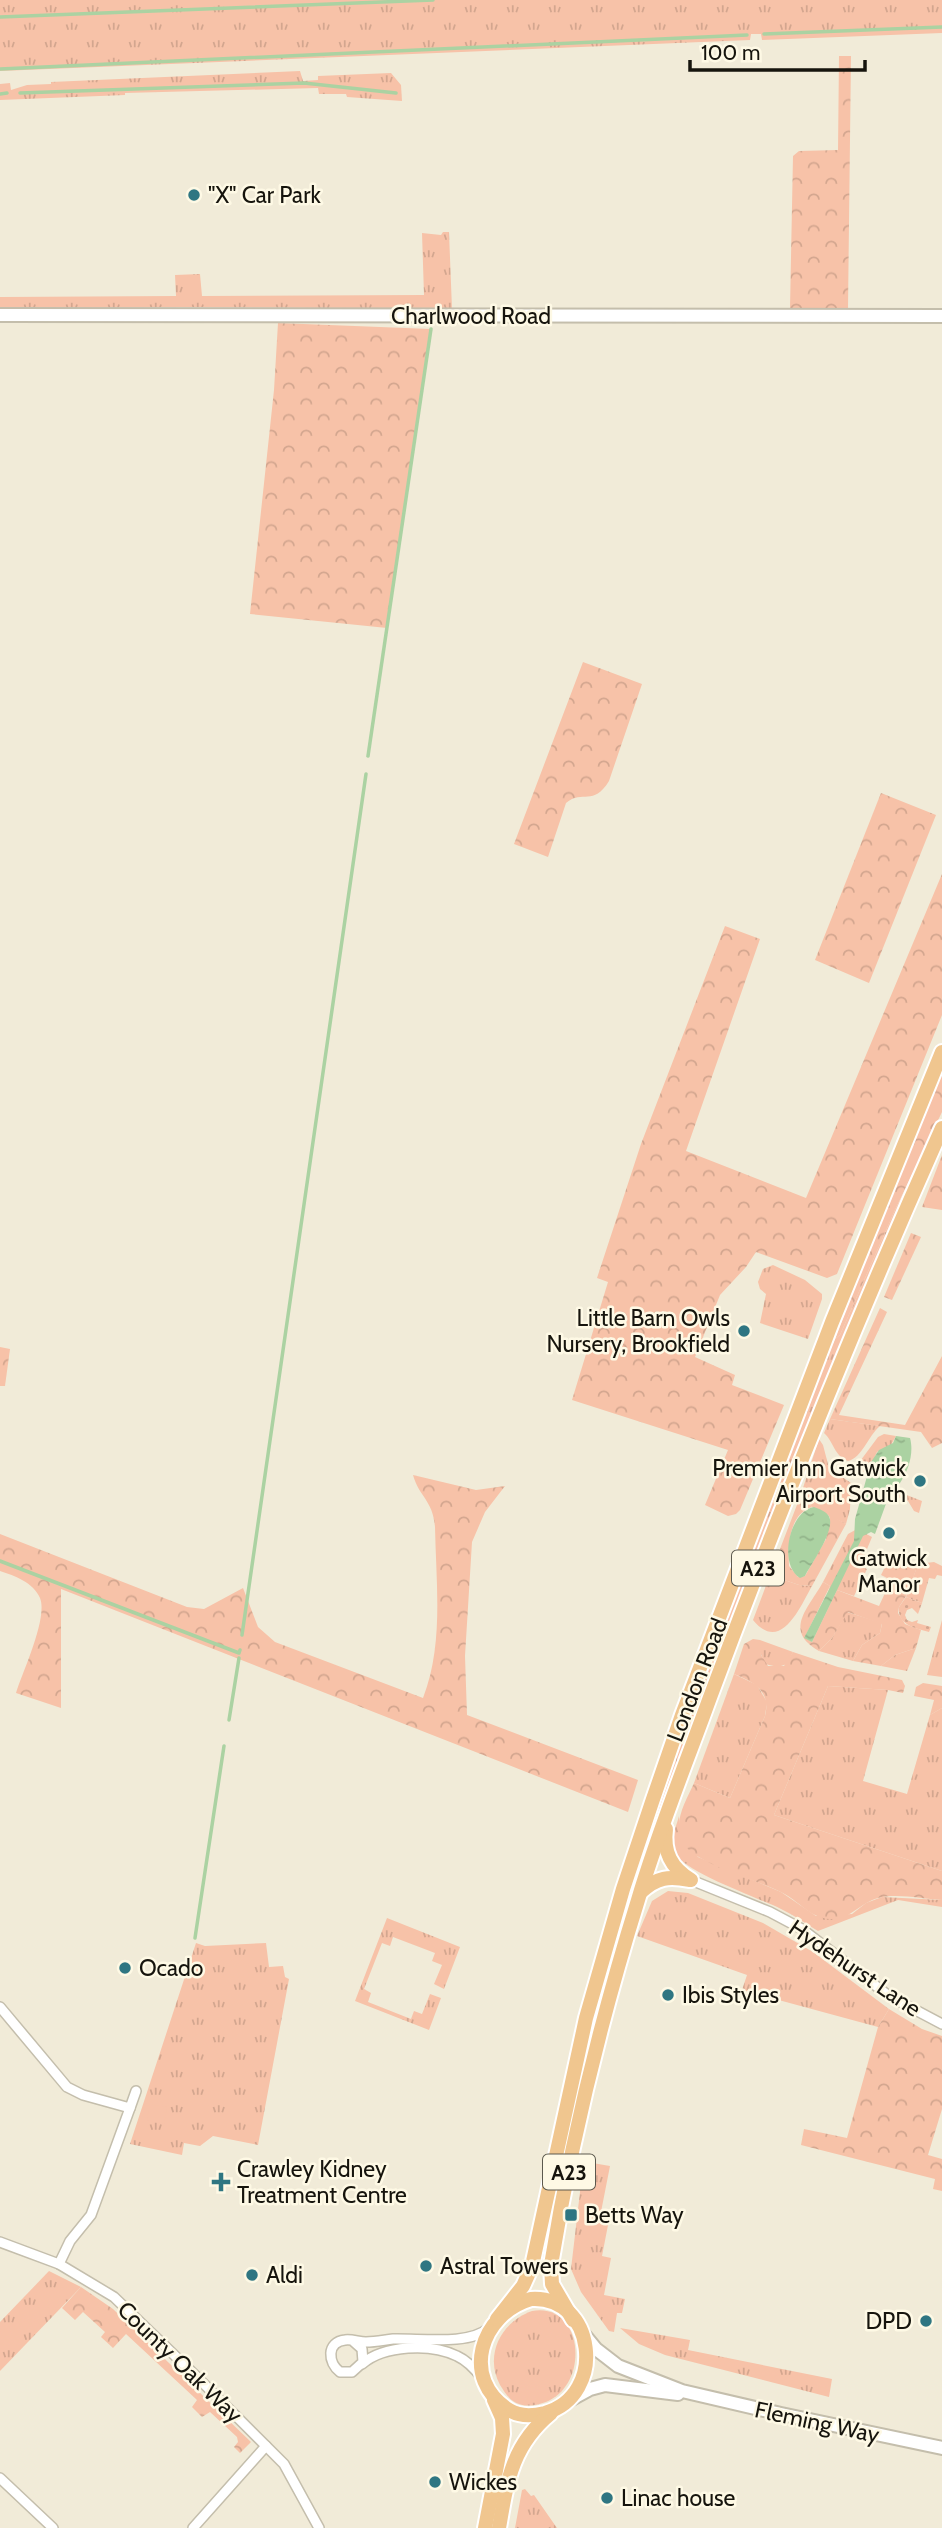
<svg xmlns="http://www.w3.org/2000/svg" width="942" height="2528" viewBox="0 0 942 2528" font-family="Cabin,sans-serif">
<defs>
<pattern id="grass-tufts" width="24" height="20" patternUnits="userSpaceOnUse" patternTransform="scale(1.75)"><rect width="24" height="20" fill="#f7c2a8"/><path d="M3 7l-1-3M5 7V3M7 7l1-3M15 17l-1-3M17 17v-4M19 17l1-3" fill="none" stroke="#d3a68f"/></pattern>
<pattern id="forest-crowns" width="20" height="18" patternUnits="userSpaceOnUse" patternTransform="scale(1.75)"><rect width="20" height="18" fill="#f7c2a8"/><path d="M2 6a3 3 0 1 1 6 0M12 15a3 3 0 1 1 6 0" fill="none" stroke="#d3a68f"/></pattern>
<pattern id="garden-dots" width="8" height="8" patternUnits="userSpaceOnUse" patternTransform="scale(1.75)"><rect width="8" height="8" fill="#f7c2a8"/><path d="M2 2h.1M6 6h.1" fill="none" stroke="#d3a68f" stroke-width="1.8" stroke-linecap="round"/></pattern>
<pattern id="water-ripples" width="26" height="14" patternUnits="userSpaceOnUse" patternTransform="scale(1.75)"><rect width="26" height="14" fill="#abd2a2"/><path d="M2 4q2-2 4 0t4 0M15 11q2-2 4 0t4 0" fill="none" stroke="#92b38a"/></pattern>
</defs>
<rect width="100%" height="100%" fill="#f1ebd8"/>
<g fill="url(#grass-tufts)">
<polygon points="0,0 942,0 942,33 762,40 761,34 751,34 750,40 0,71"/>
<polygon points="300,71 303,81 318,80 318,76 391,73 401,85 402,101 347,97 346,94 319,94 318,88 125,93 125,95 0,100 0,84 10,83 11,90 27,85 51,84 51,82"/>
<polygon points="443,232 449,232 452,309 183,307 0,309 0,297 176,296 175,275 200,274 202,296 424,295 422,233 441,235"/>
<polygon points="930,1141 801,1441 688,1741 608,1979 604,1977 646,1836 688,1718 823,1365 835,1339 840,1335 895,1210"/>
<polygon points="773,1265 805,1280 822,1294 822,1299 808,1339 760,1323 766,1294 760,1289 758,1282 763,1269"/>
<path d="M 830,1419 L 880,1426 C 868,1436 862,1458 848,1461 C 834,1456 834,1442 824,1433 Z"/>
<polygon points="884,1434 896,1436 891,1445 877,1452 866,1477 855,1468 878,1437"/>
<polygon points="819,1439 823,1445 829,1468 851,1483 850,1509 846,1524 812,1507 800,1497"/>
<polygon points="902,1488 905,1490 904,1494 922,1501 919,1513 914,1511 908,1501 895,1496"/>
<polygon points="857,1529 872,1537 860,1566 867,1569 854,1596 837,1590 812,1642 830,1586 823,1582 848,1534"/>
<polygon points="934,1562 942,1566 942,1576 937,1575 935,1579 929,1578 922,1603 906,1597 918,1564"/>
<path d="M 770,1575 L 799,1585 L 812,1586 C 800,1607 781,1654 753,1620 Z"/>
<polygon points="847,1612 882,1623 880,1633 862,1645 853,1661 819,1651 832,1638"/>
<polygon points="942,1620 942,1677 927,1675"/>
<polygon points="760,1640 793,1652 787,1664 778,1667 765,1664 759,1649"/>
<polygon points="916,1648 907,1671 881,1666 895,1655"/>
<polygon points="734,1674 757,1685 767,1702 765,1716 730,1798 694,1783"/>
<polygon points="828,1686 888,1690 863,1781 907,1794 930,1715 942,1708 942,1871 774,1815"/>
<path d="M 679,1816 L 680,1831 L 698,1857 L 781,1892 L 816,1916 L 852,1914 L 866,1903 L 882,1897 L 942,1900 L 942,1907 L 898,1900 L 818,1931 C 806,1924 794,1915 781,1909 C 759,1898 684,1872 675,1853 C 669,1841 676,1828 679,1816 Z"/>
<polygon points="668,1891 688,1893 763,1923 813,1952 889,2009 878,2027 742,1990 747,1975 637,1936 652,1901"/>
<polygon points="387,1918 460,1947 444,1989 434,1984 442,1965 432,1961 435,1953 393,1937 390,1946 382,1943 364,1989 371,1993 368,2002 411,2019 414,2011 422,2014 430,1994 441,1998 429,2030 355,2001"/>
<polygon points="196,1943 205,1946 266,1943 269,1967 283,1966 285,1977 289,1979 258,2145 213,2136 200,2146 184,2143 182,2155 130,2144"/>
<polygon points="581,2161 610,2166 600,2217 609,2220 602,2256 611,2258 604,2295 625,2299 622,2313 617,2313 614,2332 609,2331 581,2292 571,2269 580,2192"/>
<polygon points="49,2271 81,2287 0,2371 0,2322"/>
<path d="M 532,2311 C 583,2302 591,2384 546,2402 C 538,2405 528,2407 519,2404 C 510,2401 505,2393 500,2385 C 484,2355 501,2322 532,2311 Z"/>
<polygon points="620,2328 690,2340 688,2350 832,2379 829,2397 665,2355 639,2344"/>
<polygon points="525,2489 531,2496 534,2495 557,2528 515,2528 522,2490"/>
</g>
<g fill="url(#forest-crowns)">
<polygon points="839,56 851,56 848,308 790,308 793,156 799,151 838,150"/>
<polygon points="278,323 431,329 387,628 250,614 274,390"/>
<path d="M 583,662 L 642,684 L 609,781 C 593,807 583,789 566,803 L 548,857 L 514,844 Z"/>
<polygon points="881,793 936,815 869,983 815,960"/>
<polygon points="942,874 942,1015 837,1274 827,1278 756,1252 746,1267 720,1295 695,1357 735,1375 732,1385 784,1405 740,1510 736,1514 728,1516 705,1505 728,1450 572,1400 608,1282 597,1278 641,1144 725,926 760,939 686,1151 806,1198"/>
<polygon points="942,1074 942,1112 895,1210 840,1335 835,1339 908,1148"/>
<polygon points="942,1155 942,1210 922,1207"/>
<polygon points="911,1233 921,1237 892,1300 884,1297"/>
<polygon points="880,1308 887,1312 839,1415 905,1425 942,1356 942,1443 932,1448 921,1432 830,1419"/>
<polygon points="0,1347 10,1349 5,1386 0,1386"/>
<path d="M 413,1475 L 476,1490 L 505,1486 L 485,1512 L 472,1542 L 465,1656 L 467,1715 L 638,1780 L 628,1812 L 61,1589 L 61,1708 L 16,1693 C 23,1671 48,1618 40,1598 C 33,1582 15,1576 0,1571 L 0,1534 L 187,1607 L 204,1609 L 243,1588 L 258,1627 L 275,1642 L 423,1698 C 444,1644 436,1584 435,1527 C 433,1500 419,1497 413,1475 Z"/>
<path d="M 800,1497 L 812,1507 C 789,1514 788,1545 789,1566 L 798,1577 L 805,1576 L 826,1539 L 830,1518 L 827,1513 L 846,1524 L 812,1586 L 799,1585 L 770,1575 Z"/>
<path d="M 893,1554 L 918,1564 L 908,1593 L 899,1607 L 898,1613 L 905,1624 L 921,1630 L 916,1648 L 895,1655 L 881,1666 L 853,1661 L 862,1645 L 880,1633 L 882,1624 L 848,1612 L 832,1638 L 819,1651 C 783,1630 808,1609 823,1582 L 830,1586 L 805,1637 L 812,1642 L 837,1590 L 879,1606 L 891,1580 L 881,1575 L 885,1567 L 888,1568 Z"/>
<path d="M 753,1639 L 760,1640 L 761,1655 L 768,1666 L 784,1666 L 793,1652 L 838,1667 L 902,1680 L 905,1686 L 903,1693 L 888,1690 L 828,1686 L 774,1815 L 942,1871 L 942,1900 C 922,1899 897,1893 878,1898 C 860,1903 850,1920 830,1919 C 812,1918 802,1905 788,1896 C 764,1881 696,1865 684,1844 C 671,1824 686,1801 694,1783 L 730,1798 L 765,1716 C 771,1692 755,1682 734,1674 L 744,1644 Z"/>
<polygon points="923,1683 942,1686 942,1708 930,1715 934,1700 914,1696 916,1687"/>
<polygon points="889,2009 922,2029 942,2036 942,2109 928,2155 942,2159 942,2191 933,2189 935,2179 801,2145 804,2129 847,2138 878,2027"/>
<polygon points="81,2287 113,2309 251,2442 240,2453 234,2447 238,2442 237,2437 210,2412 202,2417 192,2407 197,2400 126,2334 113,2348 101,2337 105,2332 83,2312 75,2320 62,2308"/>
</g>
<polygon fill="#f7c2a8" points="150,2104 167,2107 164,2124 147,2120"/>
<path fill="url(#garden-dots)" d="M 906,1597 L 922,1603 L 918,1614 L 912,1608 L 907,1610 L 905,1615 L 907,1620 L 912,1622 L 918,1620 L 917,1623 L 931,1627 L 929,1632 C 915,1628 897,1625 899,1607 Z"/>
<g fill="url(#water-ripples)">
<path d="M 896,1436 L 910,1438 C 914,1452 909,1470 900,1483 C 894,1491 888,1491 885,1500 L 887,1501 L 875,1534 L 871,1532 L 863,1536 L 812,1642 L 804,1638 L 854,1541 L 855,1519 L 871,1462 L 879,1450 L 893,1443 Z"/>
<path d="M 814,1507 C 819,1509 825,1511 828,1515 C 838,1527 811,1564 805,1576 L 800,1578 C 778,1565 789,1511 814,1507 Z"/>
</g>
<g fill="none" stroke-linecap="round" stroke-linejoin="round">
<g stroke="#abd2a2" stroke-width="3.5">
<polyline points="0,17 433,0"/>
<polyline points="764,34 942,27"/>
<polyline points="0,69 747,35"/>
<polyline points="20,93 304,83 396,93"/>
<polyline points="0,94 7,93"/>
<polyline points="368,756 431,329"/>
<polyline points="0,1561 239,1653 240,1650"/>
<polyline points="242,1635 366,774"/>
<polyline points="229,1720 239,1658"/>
<polyline points="195,1938 224,1746"/>
</g>
<g stroke="#c4beac" stroke-width="12">
<g id="street">
<polyline points="691,1880 770,1912 802,1929 889,1996 942,2024"/>
<polyline points="0,2007 67,2087 83,2095 130,2108 91,2215 70,2241 59,2264"/>
<polyline points="130,2108 136,2091"/>
<polyline points="0,2242 59,2264 114,2297 196,2376 284,2464 319,2528"/>
<path d="M 353,2341 L 362,2349 L 363,2362 L 352,2372 L 340,2372 C 328,2363 326,2342 345,2340 C 352,2339 359,2342 366,2342 C 376,2342 384,2340 393,2339 C 420,2338 468,2346 489,2328"/>
<path d="M 362,2364 C 384,2345 431,2343 457,2356 C 468,2361 475,2369 482,2378"/>
<polyline points="0,2478 53,2528"/>
<polyline points="193,2528 266,2446"/>
</g>
</g>
<g stroke="#c4beac" stroke-width="16">
<g id="secondary">
<polyline points="0,315 942,316"/>
<polyline points="582,2332 596,2349 618,2366 682,2391 781,2414 942,2448"/>
<polyline points="568,2401 590,2389 605,2385 678,2394"/>
</g>
</g>
<g stroke="#fff" stroke-width="18">
<g id="primary">
<path d="M 666,1829 C 663,1852 671,1868 691,1880"/>
<path d="M 641,1892 C 657,1877 669,1876 689,1880"/>
<path d="M 531,2299 C 595,2295 608,2395 545,2413 C 533,2416 520,2417 509,2410 C 460,2379 480,2314 531,2299 Z"/>
<polyline points="497,2319 523,2286 532,2266 586,2018 623,1889 652,1802 682,1715 832,1322 942,1052"/>
<path d="M 573,2320 L 552,2284 L 551,2265 C 571,2141 601,2019 638,1900 C 658,1832 685,1766 709,1700 C 781,1506 858,1316 942,1128"/>
<polyline points="485,2528 503,2434 502,2418 494,2400"/>
<path d="M 499,2528 C 507,2481 512,2445 551,2413"/>
</g>
</g>
<use href="#street" stroke="#fff" stroke-width="9"/>
<use href="#secondary" stroke="#fff" stroke-width="12"/>
<use href="#primary" stroke="#f0c68f" stroke-width="14"/>
</g>
<g fill="#2f7682" stroke="#fef9e5" stroke-width="2.5">
<circle cx="194" cy="195" r="7"/>
<circle cx="744" cy="1331" r="7"/>
<circle cx="920" cy="1481" r="7"/>
<circle cx="889" cy="1533" r="7"/>
<circle cx="125" cy="1968" r="7"/>
<circle cx="668" cy="1995" r="7"/>
<path d="M217.5 2171.5h7v7h7v7h-7v7h-7v-7h-7v-7h7z"/>
<rect x="564" y="2208" width="14" height="14" rx="3.5"/>
<circle cx="426" cy="2266" r="7"/>
<circle cx="252" cy="2275" r="7"/>
<circle cx="926" cy="2321" r="7"/>
<circle cx="435" cy="2482" r="7"/>
<circle cx="607" cy="2498" r="7"/>
</g>
<g text-anchor="middle" dominant-baseline="central" stroke-width="5" stroke-linejoin="round" paint-order="stroke">
<g fill="#fef9e5" stroke="#5c594e" stroke-width="2">
<rect x="732" y="1550.5" width="52" height="35" rx="5"/>
<rect x="543" y="2154.5" width="52" height="35" rx="5"/>
</g>
<g font-size="21" font-weight="bold" fill="#16140d">
<text x="758" y="1568">A23</text>
<text x="569" y="2172">A23</text>
</g>
<g font-size="23" fill="#16140d" stroke="#fef9e5" text-anchor="start">
<text x="208" y="195">"X" Car Park</text>
<text x="730" y="1318" text-anchor="end">Little Barn Owls<tspan x="730" dy="26">Nursery, Brookfield</tspan></text>
<text x="906" y="1468" text-anchor="end">Premier Inn Gatwick<tspan x="906" dy="26">Airport South</tspan></text>
<text x="889" y="1558" text-anchor="middle">Gatwick<tspan x="889" dy="26">Manor</tspan></text>
<text x="139" y="1968">Ocado</text>
<text x="682" y="1995">Ibis Styles</text>
<text x="237" y="2169">Crawley Kidney<tspan x="237" dy="26">Treatment Centre</tspan></text>
<text x="585" y="2215">Betts Way</text>
<text x="440" y="2266">Astral Towers</text>
<text x="266" y="2275">Aldi</text>
<text x="912" y="2321" text-anchor="end">DPD</text>
<text x="449" y="2482">Wickes</text>
<text x="621" y="2498">Linac house</text>
</g>
<g font-size="23" fill="#16140d" stroke="#fef9e5">
<text x="471" y="316">Charlwood Road</text>
<text transform="translate(697 1680) rotate(-69)">London Road</text>
<text transform="translate(855 1968) rotate(34)">Hydehurst Lane</text>
<text transform="translate(180 2362) rotate(44)">County Oak Way</text>
<text transform="translate(817 2422) rotate(12)">Fleming Way</text>
</g>
</g>
<path d="M690 60v10h175v-10" fill="none" stroke="#16140d" stroke-width="3.5"/>
<text x="701" y="60" font-size="21" fill="#16140d" stroke="#fef9e5" stroke-width="5" paint-order="stroke">100 m</text>
</svg>
